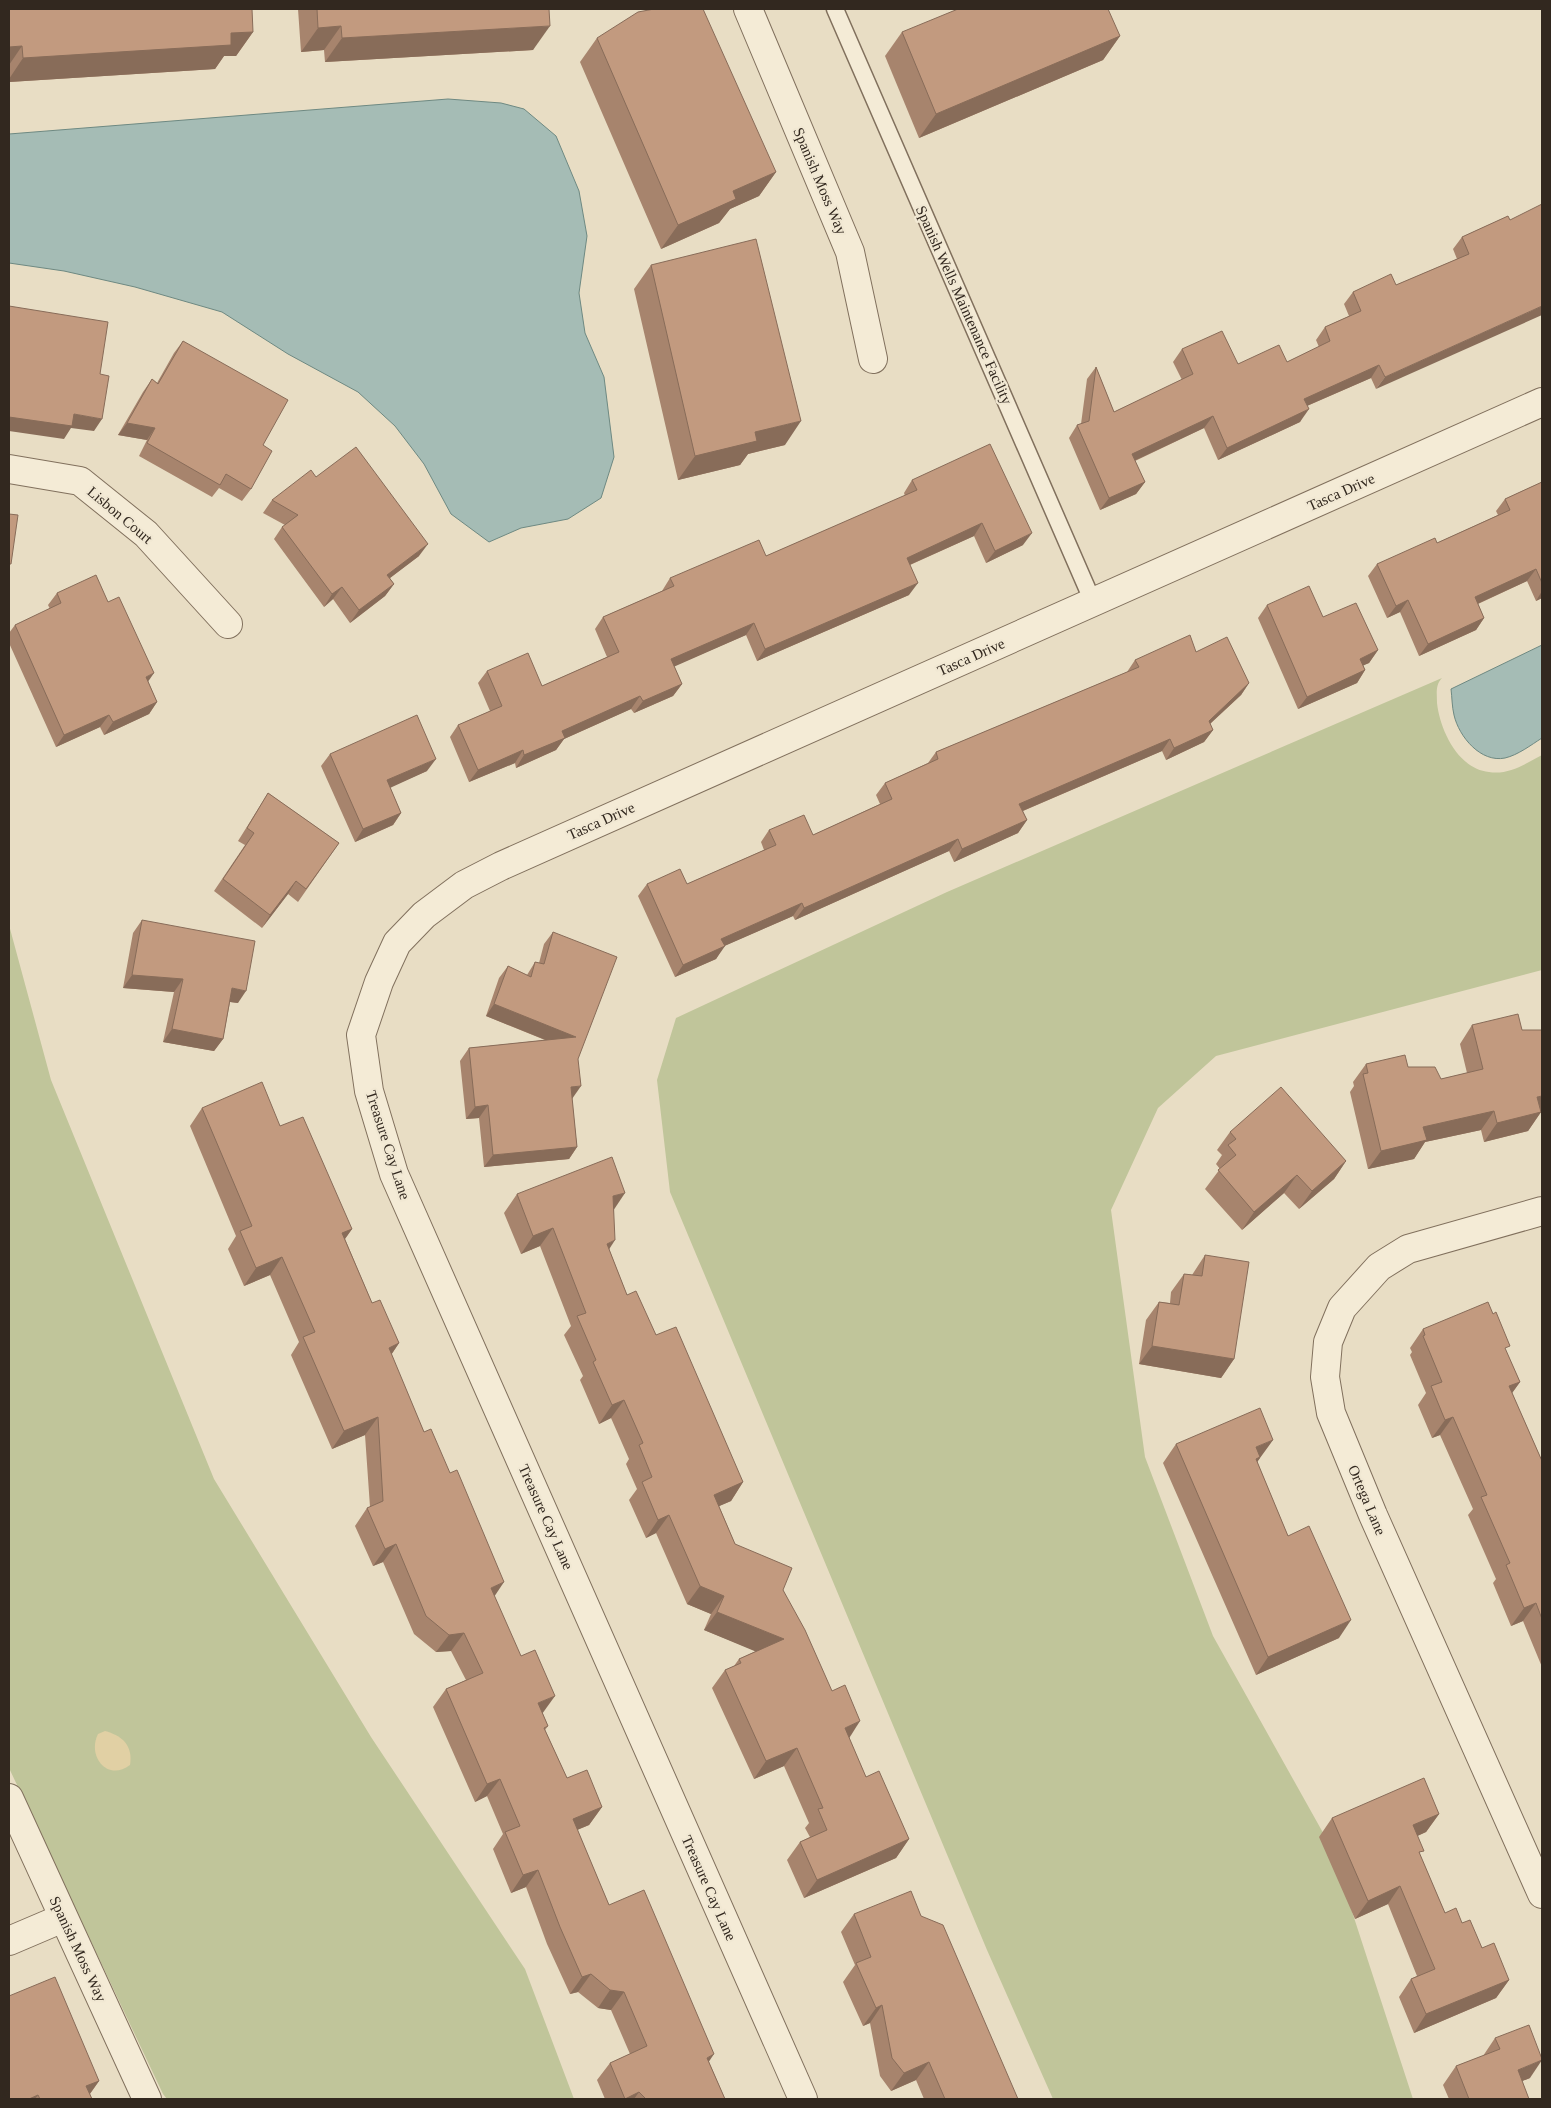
<svg xmlns="http://www.w3.org/2000/svg" width="1551" height="2108" viewBox="0 0 1551 2108" font-family="'Times New Roman',serif">
<rect width="100%" height="100%" fill="#e8ddc4"/>
<g fill="#c0c59a">
<path d="M 1442,678 C 1435,685 1437,694 1437,703 C 1440,730 1458,769 1489,772 C 1509,775 1525,764 1542,755 L 1542,970 L 1216,1056 L 1158,1108 L 1111,1210 L 1145,1457 L 1213,1636 L 1331,1847 L 1413,2099 L 1053,2099 L 987,1950 L 670,1192 L 657,1080 L 676,1018 L 947,892 Z"/>
<polygon points="9,925 51,1080 214,1479 371,1737 525,1969 574,2099 167,2099 163,2094 9,1768"/>
</g>
<path fill="#e1d0a4" d="M 105,1731 C 123,1736 133,1746 130,1765 C 107,1782 87,1756 98,1734 Z"/>
<g fill="#a5bcb5" stroke="#6e8982">
<polygon points="448,99 501,103 524,109 556,136 579,191 587,236 579,293 585,333 604,377 614,457 601,498 568,519 521,528 489,542 451,514 424,464 395,426 358,392 288,354 222,312 135,287 64,271 9,263 9,134"/>
<path d="M 1542,645 L 1542,738 C 1531,745 1518,755 1505,758 C 1481,763 1459,737 1454,715 C 1452,707 1452,697 1451,689 Z"/>
</g>
<g fill="none" stroke-linecap="round" stroke-linejoin="round">
<g stroke="#81705d" stroke-width="19">
<polyline id="lane" points="835,9 1093,602"/>
</g>
<g stroke="#81705d" stroke-width="30">
<g id="street">
<polyline points="748,9 850,252 873,359"/>
<polyline points="9,469 80,481 146,534 228,624"/>
<polyline points="1542,1211 1408,1249 1379,1267 1342,1308 1328,1342 1325,1377 1331,1413 1373,1515 1542,1894"/>
<polyline points="9,1798 147,2099"/>
<polyline points="9,1941 63,1918"/>
<polyline points="803,2099 394,1174 369,1091 361,1035 379,982 397,943 424,915 464,885 501,866 1542,402"/>
</g>
</g>
<use href="#lane" stroke="#f4ebd6" stroke-width="16"/>
<use href="#street" stroke="#f4ebd6" stroke-width="28"/>
</g>
<g fill="#a7846d">
<polygon points="9,9 253,32 236,56 224,56 215,69 9,82"/>
<polygon points="298,9 549,9 533,50 325,62 324,50 301,52"/>
<polygon points="902,32 1120,36 1103,60 919,138 885,56"/>
<polygon points="597,38 776,172 759,196 730,209 719,223 661,249 580,62"/>
<polygon points="1508,216 1376,389 1371,378 1307,406 1300,422 1218,460 1204,428 1135,461 1145,482 1136,494 1100,510 1069,438 1077,425 1081,424 1087,379 1096,367 1114,412 1182,380 1173,362 1182,349 1238,364 1287,362 1319,347 1316,340 1325,327 1349,316 1344,304 1353,292 1396,285 1457,259 1453,249 1462,237"/>
<polygon points="651,265 785,445 748,454 740,465 678,480 634,289"/>
<polygon points="183,341 263,445 251,489 242,501 219,488 212,497 139,456 147,440 118,435 143,392 152,379 157,383 174,353"/>
<polygon points="316,477 419,556 390,578 394,584 385,596 350,623 333,599 324,607 274,539 282,527 285,525 263,513 272,500"/>
<polygon points="912,480 1023,545 986,563 974,536 910,565 909,595 757,661 746,635 674,666 682,684 673,696 634,713 631,709 564,739 556,750 516,768 515,763 469,782 450,737 458,725 490,711 478,683 487,671 542,686 607,657 595,629 603,617 662,591 670,578 766,556 905,496 904,493"/>
<polygon points="1542,482 1542,598 1536,601 1527,581 1478,604 1484,618 1476,630 1419,656 1400,612 1387,618 1368,576 1377,564 1437,543 1498,515 1496,511 1505,499"/>
<polygon points="57,593 108,602 148,681 157,702 149,714 104,735 100,727 56,747 9,643 9,633 15,625 50,609 48,605"/>
<polygon points="1267,605 1323,617 1378,650 1369,663 1363,665 1365,670 1357,683 1298,709 1258,618"/>
<polygon points="1196,652 1249,683 1241,695 1210,724 1213,730 1204,742 1166,760 1162,751 1023,811 1027,820 1018,833 954,862 949,851 795,920 793,916 724,946 716,959 675,977 638,896 647,884 687,884 764,850 761,842 769,830 813,835 880,804 876,795 885,783 928,763 936,752 1127,672 1135,660"/>
<polygon points="330,754 427,771 390,787 401,813 393,825 355,842 321,766"/>
<polygon points="268,793 339,843 298,902 288,894 262,928 214,891 245,845 238,841 260,806"/>
<polygon points="142,920 238,1003 230,1002 223,1039 214,1051 163,1042 174,992 123,988 133,933"/>
<polygon points="553,932 578,1059 572,1099 577,1147 569,1159 484,1167 479,1118 466,1119 460,1061 469,1048 545,1040 486,1016 499,978 508,966 527,975 535,962 539,963 544,944"/>
<polygon points="1472,1025 1540,1111 1541,1112 1528,1131 1484,1142 1481,1130 1425,1142 1414,1159 1368,1169 1350,1092 1354,1086 1353,1082 1366,1064 1408,1067 1441,1079 1467,1073 1460,1044"/>
<polygon points="202,1108 280,1126 352,1229 345,1239 372,1303 399,1343 391,1355 494,1596 548,1726 545,1730 567,1778 602,1807 589,1825 577,1830 609,1905 709,2062 725,2099 605,2099 597,2080 610,2063 630,2054 611,2010 598,2008 578,1992 570,1994 547,1944 526,1887 511,1893 493,1849 503,1834 487,1796 475,1802 433,1707 446,1689 466,1680 451,1651 436,1652 414,1634 383,1562 373,1566 355,1526 367,1508 370,1507 365,1435 332,1449 291,1355 299,1342 270,1275 244,1286 228,1249 236,1236 190,1126"/>
<polygon points="1230,1132 1346,1161 1334,1179 1299,1209 1284,1193 1242,1230 1205,1189 1220,1169 1216,1164 1222,1155 1217,1150"/>
<polygon points="517,1194 614,1209 609,1249 627,1295 656,1335 743,1482 731,1501 719,1506 735,1544 783,1590 866,1777 909,1839 896,1858 804,1898 787,1860 800,1842 810,1837 805,1828 809,1823 784,1766 754,1779 712,1688 725,1670 734,1666 739,1659 756,1651 704,1630 711,1614 687,1604 656,1533 646,1538 629,1500 637,1489 626,1464 629,1459 611,1418 599,1424 580,1380 583,1376 564,1335 571,1326 540,1246 521,1254 504,1213"/>
<polygon points="1205,1255 1234,1359 1221,1378 1139,1364 1146,1320 1159,1302 1170,1303 1171,1292 1184,1274 1192,1275"/>
<polygon points="1423,1329 1506,1351 1520,1382 1512,1393 1542,1461 1542,1667 1523,1621 1511,1626 1493,1583 1496,1579 1468,1515 1473,1509 1440,1435 1432,1438 1418,1405 1426,1393 1410,1355 1412,1352 1410,1348"/>
<polygon points="1176,1444 1260,1458 1257,1462 1288,1536 1339,1638 1256,1675 1163,1463"/>
<polygon points="1439,1814 1426,1832 1417,1836 1420,1855 1445,1913 1462,1923 1509,1980 1496,1998 1414,2033 1399,1997 1411,1979 1417,1976 1388,1904 1355,1919 1319,1837 1332,1818"/>
<polygon points="854,1914 921,1916 1018,2099 924,2099 916,2080 891,2091 880,2076 870,2023 863,2026 843,1982 855,1965 841,1932"/>
<polygon points="1495,2038 1530,2078 1522,2081 1529,2099 1449,2099 1443,2085 1456,2066 1483,2056"/>
<polygon points="99,2081 90,2094 92,2099 9,2099"/>
</g>
<g fill="#886c59">
<polygon points="341,26 324,50 301,52 318,28"/>
<polygon points="550,26 533,50 325,62 342,38"/>
<polygon points="253,32 236,56 224,56 215,69 9,82 9,79 23,58 231,33"/>
<polygon points="1120,36 1103,60 919,138 936,114"/>
<polygon points="22,46 9,65 9,47"/>
<polygon points="776,172 759,196 730,209 719,223 661,249 678,225 733,191"/>
<polygon points="1542,306 1542,315 1376,389 1385,377"/>
<polygon points="1379,365 1371,378 1295,411 1304,399"/>
<polygon points="1309,409 1300,422 1218,460 1227,448"/>
<polygon points="74,414 102,419 94,431 71,428 64,439 9,431 9,417"/>
<polygon points="1213,416 1204,428 1123,466 1132,454"/>
<polygon points="801,421 785,445 748,454 740,465 678,480 695,456 755,432"/>
<polygon points="127,423 155,428 147,440 118,435"/>
<polygon points="1145,482 1136,494 1100,510 1109,498"/>
<polygon points="982,523 974,536 898,570 907,558"/>
<polygon points="1032,533 1023,545 986,563 995,551"/>
<polygon points="428,544 419,556 378,587 387,575"/>
<polygon points="1536,569 1527,581 1466,609 1475,597"/>
<polygon points="918,583 909,595 757,661 765,649"/>
<polygon points="394,584 385,596 350,623 359,610"/>
<polygon points="342,587 333,599 324,607 332,594"/>
<polygon points="1542,591 1542,598 1536,601"/>
<polygon points="1408,600 1400,612 1387,618 1396,606"/>
<polygon points="1484,618 1476,630 1419,656 1428,644"/>
<polygon points="754,623 746,635 662,672 671,659"/>
<polygon points="1378,650 1369,663 1351,671 1360,659"/>
<polygon points="1365,670 1357,683 1298,709 1307,697"/>
<polygon points="154,673 145,686 146,677"/>
<polygon points="1249,683 1241,695 1200,733 1209,721"/>
<polygon points="682,684 673,696 634,713 643,701"/>
<polygon points="640,696 631,709 564,739 556,750 516,768 524,755 562,731"/>
<polygon points="157,702 149,714 104,735 113,722"/>
<polygon points="109,715 100,727 56,747 64,735"/>
<polygon points="1213,730 1204,742 1166,760 1174,748"/>
<polygon points="1170,739 1162,751 1011,816 1019,804"/>
<polygon points="523,750 515,763 469,782 478,770"/>
<polygon points="436,759 427,771 379,793 387,780"/>
<polygon points="401,813 393,825 355,842 363,829"/>
<polygon points="1027,820 1018,833 954,862 962,849"/>
<polygon points="958,839 949,851 795,920 804,908"/>
<polygon points="296,881 288,894 262,928 270,915"/>
<polygon points="802,903 793,916 713,951 721,939"/>
<polygon points="725,946 716,959 675,977 683,965"/>
<polygon points="132,975 183,979 174,992 123,988"/>
<polygon points="232,988 246,991 238,1003 223,1001"/>
<polygon points="494,1004 576,1037 568,1049 486,1016"/>
<polygon points="172,1029 223,1039 214,1051 163,1042"/>
<polygon points="581,1086 572,1099 571,1087"/>
<polygon points="1542,1096 1542,1111 1524,1116 1537,1097"/>
<polygon points="488,1105 479,1118 466,1119 475,1107"/>
<polygon points="1494,1111 1481,1130 1425,1142 1414,1159 1368,1169 1381,1151 1423,1127"/>
<polygon points="1541,1112 1528,1131 1484,1142 1497,1123"/>
<polygon points="577,1147 569,1159 484,1167 493,1155"/>
<polygon points="1346,1161 1334,1179 1299,1209 1312,1191"/>
<polygon points="1297,1175 1284,1193 1242,1230 1254,1212"/>
<polygon points="625,1193 613,1211 613,1196"/>
<polygon points="553,1228 540,1246 521,1254 533,1236"/>
<polygon points="352,1229 339,1247 342,1233"/>
<polygon points="615,1240 603,1259 607,1244"/>
<polygon points="282,1257 270,1275 244,1286 256,1268"/>
<polygon points="399,1343 387,1361 389,1348"/>
<polygon points="1152,1346 1234,1359 1221,1378 1139,1364"/>
<polygon points="1520,1382 1507,1400 1509,1386"/>
<polygon points="624,1400 611,1418 599,1424 612,1405"/>
<polygon points="378,1417 365,1435 332,1449 344,1431"/>
<polygon points="1453,1417 1440,1435 1432,1438 1445,1420"/>
<polygon points="1273,1440 1260,1458 1248,1475 1256,1447"/>
<polygon points="743,1482 731,1501 701,1514 714,1495"/>
<polygon points="669,1515 656,1533 646,1538 658,1520"/>
<polygon points="396,1544 383,1562 373,1566 385,1549"/>
<polygon points="504,1582 492,1600 491,1588"/>
<polygon points="700,1586 724,1596 711,1614 687,1604"/>
<polygon points="1536,1603 1523,1621 1511,1626 1524,1608"/>
<polygon points="717,1612 784,1639 771,1658 704,1630"/>
<polygon points="1351,1620 1339,1638 1256,1675 1268,1657"/>
<polygon points="464,1633 451,1651 436,1652 449,1635"/>
<polygon points="555,1696 542,1714 538,1703"/>
<polygon points="860,1721 848,1740 845,1728"/>
<polygon points="797,1748 784,1766 754,1779 766,1761"/>
<polygon points="500,1779 487,1796 475,1802 487,1784"/>
<polygon points="602,1807 589,1825 560,1837 573,1819"/>
<polygon points="1439,1814 1426,1832 1400,1844 1413,1825"/>
<polygon points="909,1839 896,1858 804,1898 817,1880"/>
<polygon points="538,1870 526,1887 511,1893 523,1875"/>
<polygon points="1400,1886 1388,1904 1355,1919 1368,1901"/>
<polygon points="591,1974 578,1992 570,1994 582,1977"/>
<polygon points="1509,1980 1496,1998 1414,2033 1426,2014"/>
<polygon points="610,1990 624,1992 611,2010 598,2008"/>
<polygon points="882,2005 870,2023 863,2026 876,2008"/>
<polygon points="714,2054 702,2072 707,2058"/>
<polygon points="1542,2060 1530,2078 1505,2088 1518,2070"/>
<polygon points="929,2062 916,2080 891,2091 904,2073"/>
<polygon points="99,2081 86,2099 86,2086"/>
<polygon points="639,2092 634,2099 625,2099"/>
<polygon points="38,2095 35,2099 29,2099"/>
</g>
<g fill="#c29a7f" stroke="#886c59">
<polygon points="9,9 252,9 253,32 231,33 231,45 23,58 22,46 9,47"/>
<polygon points="317,9 549,9 550,26 342,38 341,26 318,28"/>
<polygon points="654,9 703,9 776,172 733,191 736,199 678,225 597,38 638,12"/>
<polygon points="958,9 1108,9 1120,36 936,114 902,32"/>
<polygon points="1542,204 1542,306 1385,377 1379,365 1304,399 1309,409 1227,448 1213,416 1132,454 1145,482 1109,498 1077,425 1089,421 1096,367 1114,412 1193,374 1182,349 1222,331 1238,364 1279,345 1287,362 1330,341 1325,327 1361,311 1353,292 1391,274 1396,285 1469,254 1462,237 1508,216 1510,220"/>
<polygon points="756,239 801,421 755,432 757,441 695,456 651,265"/>
<polygon points="9,306 108,322 100,374 109,376 102,419 74,414 72,426 9,417"/>
<polygon points="183,341 288,400 263,445 272,451 251,489 226,474 220,485 147,443 155,428 127,423 152,379 158,384"/>
<polygon points="990,444 1032,533 995,551 982,523 907,558 918,583 765,649 754,623 671,659 682,684 643,701 640,696 562,731 565,738 524,755 523,750 478,770 458,725 502,706 487,671 528,653 542,686 619,652 603,617 674,586 670,578 759,540 766,556 917,490 912,480"/>
<polygon points="356,447 428,544 387,575 394,584 359,610 342,587 332,594 282,527 298,515 272,500 311,470 316,477"/>
<polygon points="1542,482 1542,583 1536,569 1475,597 1484,618 1428,644 1408,600 1396,606 1377,564 1435,538 1437,543 1510,510 1505,499"/>
<polygon points="9,514 18,515 11,564 9,564"/>
<polygon points="96,575 108,602 119,597 154,673 146,677 157,702 113,722 109,715 64,735 15,625 61,603 57,593"/>
<polygon points="1309,586 1323,617 1356,603 1378,650 1360,659 1365,670 1307,697 1267,605"/>
<polygon points="1190,635 1196,652 1227,637 1249,683 1209,721 1213,730 1174,748 1170,739 1019,804 1027,820 962,849 958,839 804,908 802,903 721,939 725,946 683,965 647,884 680,869 687,884 776,845 769,830 804,815 813,835 892,799 885,783 938,759 936,752 1139,667 1135,660"/>
<polygon points="417,715 436,759 387,780 401,813 363,829 330,754"/>
<polygon points="268,793 339,843 306,889 296,881 270,915 223,879 254,833 247,828"/>
<polygon points="142,920 255,941 246,991 232,988 223,1039 172,1029 183,979 132,975"/>
<polygon points="553,932 617,957 578,1059 581,1086 571,1087 577,1147 493,1155 488,1105 475,1107 469,1048 576,1037 494,1004 508,966 531,977 535,962 544,964"/>
<polygon points="1518,1014 1522,1030 1542,1030 1542,1096 1537,1097 1541,1112 1497,1123 1494,1111 1423,1127 1427,1140 1381,1151 1363,1074 1368,1073 1366,1064 1405,1055 1408,1067 1435,1067 1441,1079 1483,1069 1472,1025"/>
<polygon points="262,1082 280,1126 303,1117 352,1229 342,1233 372,1303 380,1300 399,1343 389,1348 424,1432 431,1429 450,1473 457,1470 504,1582 491,1588 521,1656 535,1650 555,1696 538,1703 548,1726 544,1728 567,1778 587,1770 602,1807 573,1819 609,1905 644,1890 714,2054 707,2058 725,2099 646,2099 639,2092 625,2099 610,2063 647,2046 624,1992 610,1990 591,1974 582,1977 560,1927 538,1870 523,1875 505,1832 520,1826 500,1779 487,1784 446,1689 483,1673 464,1633 449,1635 426,1616 396,1544 385,1549 367,1508 383,1501 378,1417 344,1431 303,1337 315,1332 282,1257 256,1268 240,1231 252,1226 202,1108"/>
<polygon points="1281,1087 1346,1161 1312,1191 1297,1175 1254,1212 1218,1170 1236,1155 1228,1145 1236,1139 1230,1132"/>
<polygon points="612,1157 625,1193 613,1196 615,1240 607,1244 627,1295 636,1291 656,1335 676,1327 743,1482 714,1495 735,1544 792,1568 783,1590 805,1630 832,1691 845,1685 860,1721 845,1728 866,1777 879,1771 909,1839 817,1880 800,1842 827,1830 818,1809 823,1808 797,1748 766,1761 725,1670 741,1663 739,1659 784,1639 717,1612 724,1596 700,1586 669,1515 658,1520 642,1482 652,1477 639,1445 643,1443 624,1400 612,1405 593,1362 596,1360 577,1316 586,1313 553,1228 533,1236 517,1194"/>
<polygon points="1205,1255 1249,1262 1234,1359 1152,1346 1159,1302 1179,1305 1184,1274 1202,1276"/>
<polygon points="1488,1302 1493,1314 1496,1312 1510,1346 1505,1348 1520,1382 1509,1386 1542,1461 1542,1619 1536,1603 1524,1608 1506,1565 1510,1563 1481,1497 1487,1495 1453,1417 1445,1420 1431,1386 1442,1382 1423,1336 1425,1335 1423,1329"/>
<polygon points="1260,1408 1273,1440 1256,1447 1260,1457 1256,1459 1288,1536 1309,1526 1351,1620 1268,1657 1176,1444"/>
<polygon points="1424,1778 1439,1814 1413,1825 1424,1851 1419,1852 1445,1913 1456,1908 1462,1923 1470,1920 1482,1948 1494,1943 1509,1980 1426,2014 1411,1979 1435,1969 1400,1886 1368,1901 1332,1818"/>
<polygon points="911,1891 921,1916 943,1925 1018,2099 945,2099 929,2062 904,2073 892,2058 882,2005 876,2008 856,1963 871,1957 854,1914"/>
<polygon points="55,1977 99,2081 86,2086 92,2099 40,2099 38,2095 29,2099 9,2099 9,1996"/>
<polygon points="1529,2025 1542,2059 1542,2060 1518,2070 1529,2099 1469,2099 1456,2066 1500,2049 1495,2038"/>
</g>
<g text-anchor="middle" dominant-baseline="central" stroke-width="4.5" stroke-linejoin="round" paint-order="stroke">
<g font-size="15" fill="#32281f" stroke="#f1e8d3">
<text transform="translate(820 181) rotate(67)">Spanish Moss Way</text>
<text transform="translate(964 305) rotate(66)">Spanish Wells Maintenance Facility</text>
<text transform="translate(1341 492) rotate(-24)">Tasca Drive</text>
<text transform="translate(120 515) rotate(40)">Lisbon Court</text>
<text transform="translate(971 657) rotate(-24)">Tasca Drive</text>
<text transform="translate(601 821) rotate(-24)">Tasca Drive</text>
<text transform="translate(388 1145) rotate(72)">Treasure Cay Lane</text>
<text transform="translate(1367 1500) rotate(67)">Ortega Lane</text>
<text transform="translate(546 1517) rotate(66)">Treasure Cay Lane</text>
<text transform="translate(709 1888) rotate(66)">Treasure Cay Lane</text>
<text transform="translate(78 1949) rotate(65)">Spanish Moss Way</text>
</g>
</g>
<rect width="1551" height="2108" fill="none" stroke="#32281f" stroke-width="20"/>
</svg>
